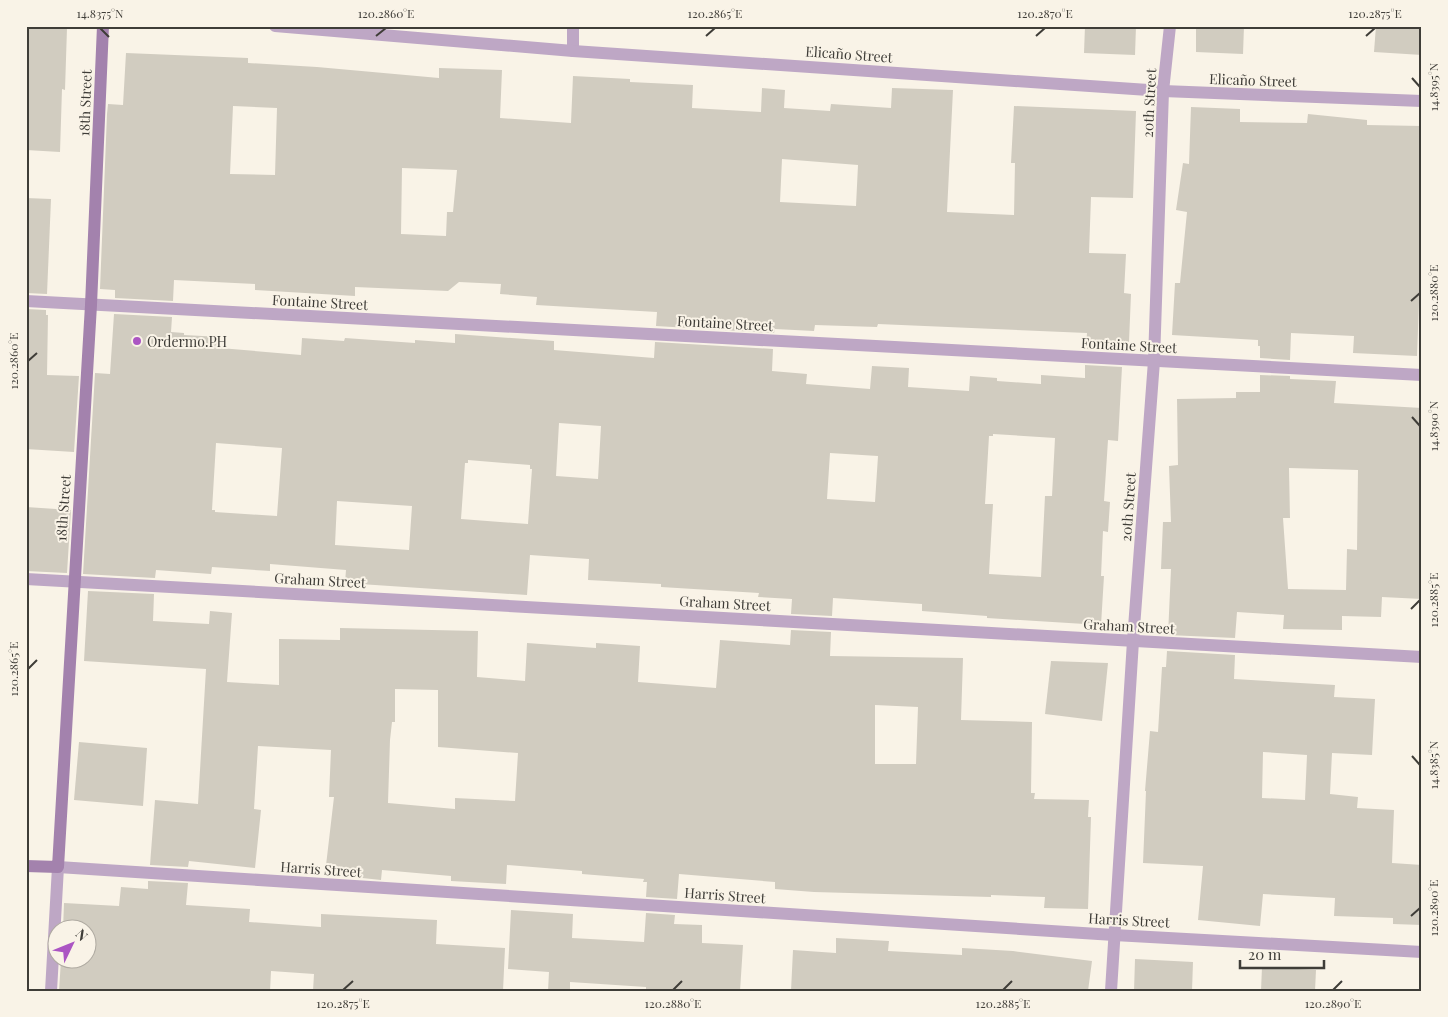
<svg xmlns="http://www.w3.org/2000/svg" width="1448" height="1017" viewBox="0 0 1448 1017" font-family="'Playfair Display',serif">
<rect width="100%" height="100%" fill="#f9f3e7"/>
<g fill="#d1ccc0" fill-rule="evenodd">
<polygon points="26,26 67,28 65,90 62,89 60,152 26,150"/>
<polygon points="1085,26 1136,26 1135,55 1084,53"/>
<polygon points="1196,26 1244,26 1243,54 1196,52"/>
<polygon points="1376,26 1422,26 1422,55 1374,52"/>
<path d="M 126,53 L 248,58 L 248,63 L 317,67 L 439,78 L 439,68 L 502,70 L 500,118 L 571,123 L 573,76 L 630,79 L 630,82 L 693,85 L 692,108 L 761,112 L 762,88 L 785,90 L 784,108 L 830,111 L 831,104 L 891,108 L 892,88 L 953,90 L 947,212 L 1014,215 L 1015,163 L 1011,163 L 1014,106 L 1136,111 L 1133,198 L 1091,197 L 1089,253 L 1126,254 L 1124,293 L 1131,294 L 1129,342 L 1124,341 L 1123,351 L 1086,349 L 1087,333 L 878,324 L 877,327 L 815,325 L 814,331 L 775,329 L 774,333 L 656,326 L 657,312 L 536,305 L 537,297 L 500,294 L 501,284 L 459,282 L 448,291 L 355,287 L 355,296 L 255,290 L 255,284 L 174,280 L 173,301 L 115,298 L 115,290 L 100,289 L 107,114 L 108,104 L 123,105 ZM 233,106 L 277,108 L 275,175 L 230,174 ZM 782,159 L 858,165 L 856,206 L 780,202 ZM 402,168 L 457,170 L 453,212 L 447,212 L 446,236 L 401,234 Z"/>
<polygon points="1191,107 1240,109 1240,122 1307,123 1308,114 1367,120 1367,125 1422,126 1422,276 1420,276 1417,356 1353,353 1354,336 1291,333 1290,360 1260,358 1260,346 1258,346 1258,340 1172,335 1175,283 1180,283 1187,212 1176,210 1183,163 1189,164"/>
<polygon points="26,198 51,199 47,294 26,293"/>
<polygon points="26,309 46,310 46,315 48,315 47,375 79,376 74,452 26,449"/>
<path d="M 114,314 L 172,317 L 171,332 L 184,333 L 184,335 L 221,337 L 220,348 L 301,355 L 302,338 L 344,341 L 345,338 L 415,343 L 415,340 L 455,343 L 455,334 L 554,341 L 554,350 L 654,358 L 655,342 L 773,349 L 772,371 L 807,374 L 806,384 L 870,389 L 872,366 L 909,368 L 908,387 L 969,391 L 970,376 L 997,378 L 997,381 L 1041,384 L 1041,375 L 1085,378 L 1085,365 L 1122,367 L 1118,441 L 1108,440 L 1104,501 L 1110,502 L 1108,532 L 1103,531 L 1101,576 L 1104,576 L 1101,625 L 987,618 L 987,616 L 922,611 L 922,604 L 833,598 L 832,616 L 791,614 L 792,599 L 758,597 L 759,593 L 661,587 L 661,584 L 588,580 L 589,559 L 530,555 L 527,595 L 345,583 L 346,570 L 270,564 L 270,571 L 212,567 L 211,574 L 156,570 L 155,578 L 83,574 L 95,373 L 110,374 ZM 559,423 L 601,426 L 598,479 L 556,476 ZM 993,434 L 1055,438 L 1052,496 L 1045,496 L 1041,577 L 989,574 L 993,504 L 985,504 L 989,436 L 993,436 ZM 216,443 L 282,448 L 277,516 L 215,512 L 215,510 L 212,510 ZM 830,453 L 878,456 L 875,502 L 827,499 ZM 468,460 L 530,465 L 530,469 L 532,469 L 528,524 L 461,519 L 465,463 L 468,463 ZM 337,501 L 412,506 L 409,550 L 335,545 Z"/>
<path d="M 1260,375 L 1290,376 L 1290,379 L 1336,381 L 1334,403 L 1422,408 L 1422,599 L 1382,597 L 1381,617 L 1342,616 L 1342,630 L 1283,629 L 1284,615 L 1237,612 L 1235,638 L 1168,635 L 1171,569 L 1161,569 L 1163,522 L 1171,522 L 1169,466 L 1178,465 L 1177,399 L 1236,398 L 1236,392 L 1260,392 ZM 1289,468 L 1358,470 L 1357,550 L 1347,549 L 1346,590 L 1288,589 L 1283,518 L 1290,518 Z"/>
<polygon points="26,507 71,510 67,573 26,571"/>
<path d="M 88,591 L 154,594 L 153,621 L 209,624 L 210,611 L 232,613 L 227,682 L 279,685 L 279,639 L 340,640 L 340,628 L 478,631 L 477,677 L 525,681 L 527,643 L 596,648 L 596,643 L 640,646 L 638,682 L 716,688 L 720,640 L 790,645 L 791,630 L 831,632 L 830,656 L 963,658 L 961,720 L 1032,722 L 1031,793 L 1035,793 L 1034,799 L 1089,800 L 1088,817 L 1091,817 L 1088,909 L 1044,908 L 1045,897 L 991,895 L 991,897 L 814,892 L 775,889 L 775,882 L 679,874 L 677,899 L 646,897 L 647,882 L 643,882 L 644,879 L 582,874 L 582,871 L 507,865 L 506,884 L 451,881 L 451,876 L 382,870 L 381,880 L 325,874 L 334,797 L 329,797 L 331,750 L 258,746 L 254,809 L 261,810 L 255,868 L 189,861 L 188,867 L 150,865 L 155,800 L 198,804 L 206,669 L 84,661 ZM 395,689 L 438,690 L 438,747 L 518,753 L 515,801 L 455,798 L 455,809 L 388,803 L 390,740 L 392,722 L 395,722 ZM 875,705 L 918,707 L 916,764 L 875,764 Z"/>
<path d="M 1167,651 L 1235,655 L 1234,679 L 1335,685 L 1334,697 L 1375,699 L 1372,755 L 1332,753 L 1330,794 L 1358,797 L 1357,808 L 1394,810 L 1392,863 L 1422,865 L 1422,925 L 1393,924 L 1393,918 L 1334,916 L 1335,898 L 1263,894 L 1260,926 L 1198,920 L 1203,866 L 1143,863 L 1146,791 L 1145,791 L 1150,731 L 1158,732 L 1162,667 L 1166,667 ZM 1263,752 L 1307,755 L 1305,800 L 1262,798 Z"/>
<polygon points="1051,661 1108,663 1102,721 1045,714"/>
<polygon points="79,742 147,748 143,806 74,800"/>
<polygon points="148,881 188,883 186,905 250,909 249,922 321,927 321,914 437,920 436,944 505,948 503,991 313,991 314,974 271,971 270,991 59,991 61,960 88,960 88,930 63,930 64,903 119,906 121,887 148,889"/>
<polygon points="511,910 573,914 572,938 644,942 646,913 675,915 674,924 702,925 702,943 743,945 740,991 646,991 646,987 570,982 570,991 548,991 549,972 508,969"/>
<polygon points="836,938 889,941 888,951 962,955 962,948 1013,951 1092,961 1088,991 791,991 793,950 836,953"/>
<polygon points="1135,959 1193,962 1192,991 1134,991"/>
<polygon points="1262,967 1316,970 1315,991 1261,991"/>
</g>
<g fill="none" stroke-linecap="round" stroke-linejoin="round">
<polyline stroke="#bea7c5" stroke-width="12" points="573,51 573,26"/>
<g stroke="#bea7c5" stroke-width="12">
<polyline points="26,579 1422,657"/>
<polyline points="1114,935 1422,952"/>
<polyline points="51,991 58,867"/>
</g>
<g stroke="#bea7c5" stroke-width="12">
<polyline points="275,26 573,51 1163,91 1422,101"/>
<polyline points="26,301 1422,375"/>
<polyline points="58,867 1114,935"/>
<polyline points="1111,991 1133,641 1154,361 1163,91 1170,26"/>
</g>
<polyline stroke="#a382ad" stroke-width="12" points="26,866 58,867 91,305 103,26"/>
</g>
<path fill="none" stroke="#3f3d38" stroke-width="2" d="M 100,28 L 109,37M 376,36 L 386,28M 706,36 L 715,28M 1036,36 L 1045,28M 1366,36 L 1375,28M 1412,78 L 1420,87M 1411,301 L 1420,293M 28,361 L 37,353M 1412,417 L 1420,426M 1411,609 L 1420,600M 28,669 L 37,660M 1412,756 L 1420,765M 1411,916 L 1420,908M 343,990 L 353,981M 673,990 L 682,981M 1003,990 L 1012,981M 1333,990 L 1342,981"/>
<circle fill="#ab55c3" stroke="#f9f3e7" stroke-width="2" cx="137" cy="341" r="5"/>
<g text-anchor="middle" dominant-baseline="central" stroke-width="4" stroke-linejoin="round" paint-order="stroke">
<g font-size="14" fill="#3f3d38" stroke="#f9f3e7">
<text transform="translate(849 54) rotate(4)">Elicaño Street</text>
<text transform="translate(1253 80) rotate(2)">Elicaño Street</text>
<text transform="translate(85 103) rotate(-88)">18th Street</text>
<text transform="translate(1149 103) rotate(-87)">20th Street</text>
<text transform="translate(320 302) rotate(3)">Fontaine Street</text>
<text transform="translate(725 323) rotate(3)">Fontaine Street</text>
<text transform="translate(1129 345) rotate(3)">Fontaine Street</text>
<text transform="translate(1128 507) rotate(-86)">20th Street</text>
<text transform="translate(63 508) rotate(-86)">18th Street</text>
<text transform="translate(320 580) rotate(3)">Graham Street</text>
<text transform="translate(725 603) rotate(3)">Graham Street</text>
<text transform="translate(1129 626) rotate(3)">Graham Street</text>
<text transform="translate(321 869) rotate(4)">Harris Street</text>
<text transform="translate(725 895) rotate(4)">Harris Street</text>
<text transform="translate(1129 920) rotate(3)">Harris Street</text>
</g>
<g font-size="14" fill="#3f3d38" stroke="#f9f3e7" text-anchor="start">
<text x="147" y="341">Ordermo.PH</text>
</g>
</g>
<rect width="1448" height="1017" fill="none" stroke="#f9f3e7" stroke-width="55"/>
<g transform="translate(72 944) rotate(47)"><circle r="24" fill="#f9f3e7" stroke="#afaaa1"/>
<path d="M0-4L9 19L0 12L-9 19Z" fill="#ab55c3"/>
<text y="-8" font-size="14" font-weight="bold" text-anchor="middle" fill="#3f3d38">N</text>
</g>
<path d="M1240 960v8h84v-8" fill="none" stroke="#3f3d38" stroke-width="2.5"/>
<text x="1248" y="960" font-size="15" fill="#3f3d38" stroke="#f9f3e7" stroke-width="4" paint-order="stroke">20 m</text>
<rect x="28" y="28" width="1392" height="962" fill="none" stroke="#3f3d38" stroke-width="2"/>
<g font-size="12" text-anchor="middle" fill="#3f3d38">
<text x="100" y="18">14.8375°N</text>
<text x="386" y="18">120.2860°E</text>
<text x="715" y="18">120.2865°E</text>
<text x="1045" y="18">120.2870°E</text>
<text x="1375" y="18">120.2875°E</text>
<text transform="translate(1434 87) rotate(-90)" y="4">14.8395°N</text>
<text transform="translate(1434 293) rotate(-90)" y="4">120.2880°E</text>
<text transform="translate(14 361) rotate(-90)" y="4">120.2860°E</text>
<text transform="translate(1434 426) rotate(-90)" y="4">14.8390°N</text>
<text transform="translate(1434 600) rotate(-90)" y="4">120.2885°E</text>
<text transform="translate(14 669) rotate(-90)" y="4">120.2865°E</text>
<text transform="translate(1434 765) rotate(-90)" y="4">14.8385°N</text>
<text transform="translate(1434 908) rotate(-90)" y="4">120.2890°E</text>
<text x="343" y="1008">120.2875°E</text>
<text x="673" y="1008">120.2880°E</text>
<text x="1003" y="1008">120.2885°E</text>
<text x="1333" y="1008">120.2890°E</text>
</g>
</svg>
